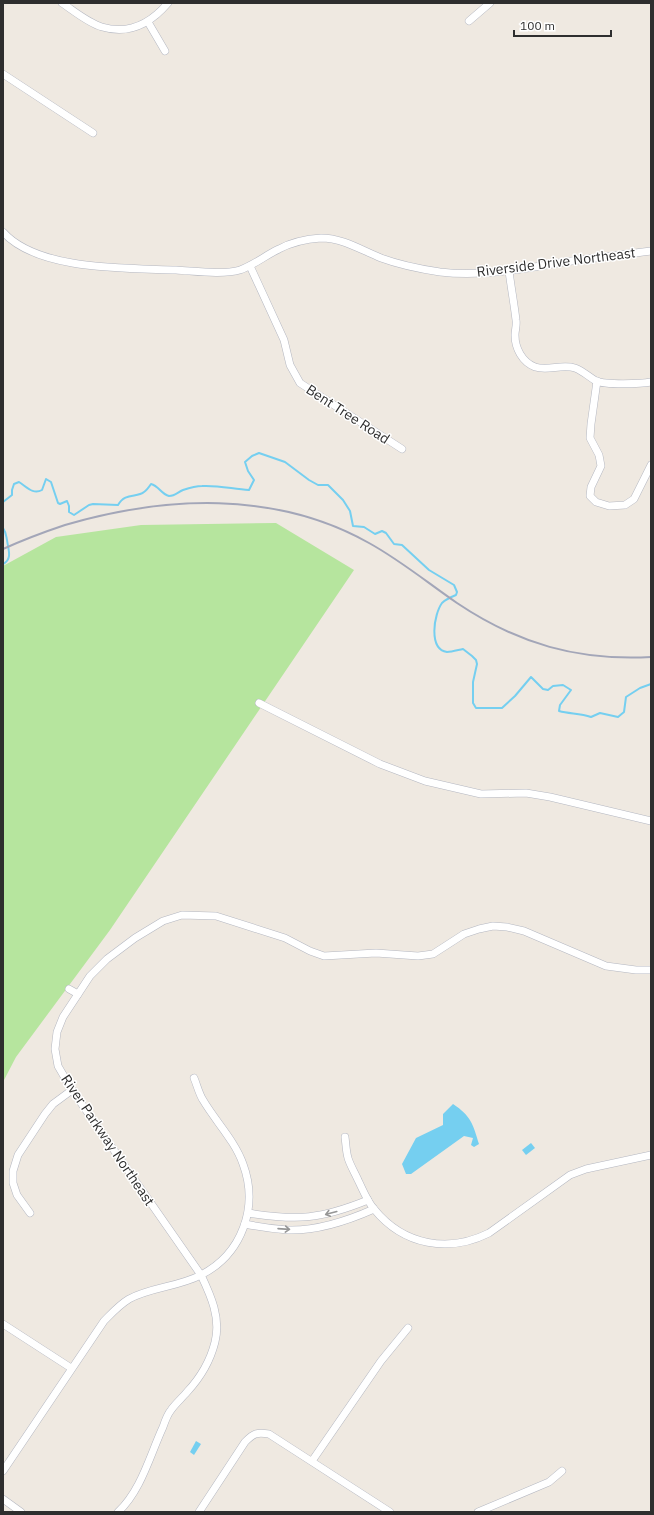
<svg xmlns="http://www.w3.org/2000/svg" width="654" height="1515" viewBox="0 0 654 1515" font-family="'IBM Plex Sans',sans-serif">
<rect width="100%" height="100%" fill="#efe9e1"/>
<polygon fill="#b6e59e" points="276,523 354,570 110,930 16,1057 3,1082 3,566 56,537 141,525"/>
<g fill="#75cff0">
<path d="M 453,1104 C 471,1116 473,1124 479,1144 L 474,1147 L 471,1145 L 473,1138 L 464,1136 L 411,1174 L 406,1174 L 402,1164 L 416,1138 L 443,1125 L 443,1114 Z"/>
<polygon points="531,1143 535,1148 526,1155 522,1150"/>
<polygon points="196,1441 201,1444 194,1455 190,1452"/>
</g>
<g fill="none" stroke-linecap="round" stroke-linejoin="round">
<g stroke="#75cff0" stroke-width="2">
<path d="M 3,502 L 12,495 L 12,490 L 14,484 L 19,482 C 27,487 33,495 42,490 L 46,479 L 51,482 L 58,503 L 60,504 L 67,501 L 69,506 L 69,512 L 74,515 L 89,505 L 93,504 L 118,505 C 125,492 137,498 144,492 C 147,490 149,487 151,484 C 159,486 161,494 169,496 C 175,496 178,492 183,490 C 189,488 196,486 202,486 C 218,485 233,489 249,490 L 254,480 L 248,471 L 245,462 L 252,456 L 259,453 L 285,462 L 309,480 L 318,485 L 328,485 L 343,500 L 350,511 L 353,526 L 364,527 L 375,534 L 382,531 L 386,533 L 394,544 L 402,545 L 429,570 L 454,585 L 457,592 L 456,595 C 451,597 445,600 442,603 C 434,614 428,649 447,652 C 452,652 458,650 463,649 L 472,656 L 476,660 L 477,664 L 473,682 L 473,703 L 476,708 L 502,708 L 515,696 L 531,677 L 543,689 L 548,690 L 553,686 L 563,685 L 571,690 L 560,705 L 559,711 C 570,714 580,713 591,717 L 600,713 L 618,717 L 624,712 L 626,697 L 640,688 L 651,684"/>
<path d="M 3,528 C 6,532 6,535 7,540 C 8,549 13,559 3,564"/>
</g>
<g stroke="#b4b7c1" stroke-width="8">
<g id="minor">
<path d="M 62,3 C 74,11 88,23 102,27 C 129,35 151,23 168,3"/>
<polyline points="469,21 490,3"/>
<polyline points="148,22 165,51"/>
<polyline points="3,74 93,133"/>
<path d="M 3,232 C 38,271 127,268 176,270 C 195,271 222,275 240,270 C 254,265 266,255 279,249 C 292,242 306,239 321,238 C 343,238 361,250 381,258 C 400,265 420,269 440,272 C 481,277 524,269 564,262 C 593,258 622,255 651,251"/>
<polyline points="250,266 284,340 290,365 300,383 402,449"/>
<path d="M 509,271 C 511,287 514,303 516,320 C 517,325 515,330 515,335 C 515,348 522,362 535,367 C 548,371 562,364 575,368 C 583,371 589,377 596,381 C 605,385 641,384 651,382"/>
<polyline points="597,381 591,424 590,438 599,455 601,466 591,487 590,496 596,502 609,506 625,505 634,499 651,465"/>
<polyline points="259,703 380,764 425,781 481,794 526,793 550,797 651,821"/>
<polyline points="69,989 78,994"/>
<path d="M 345,1137 C 346,1144 346,1151 348,1158 C 350,1165 355,1173 358,1180 C 363,1190 367,1201 374,1209 C 404,1246 449,1253 489,1233 L 570,1175 L 586,1169 L 651,1155"/>
<polyline points="30,1213 17,1195 13,1183 13,1171 18,1155 45,1114 53,1104 72,1090"/>
<path d="M 248,1213 C 298,1221 321,1219 368,1200"/>
<path d="M 245,1224 C 260,1227 274,1229 288,1230 C 318,1231 347,1221 374,1209"/>
<polyline points="3,1324 71,1368"/>
<polyline points="312,1461 381,1361 408,1328"/>
<path d="M 3,1471 L 104,1321 C 112,1313 119,1305 129,1299 C 151,1287 178,1287 201,1275 C 242,1254 259,1207 243,1164 C 235,1141 216,1122 203,1100 C 199,1094 197,1085 194,1078"/>
<polyline points="3,1499 21,1512"/>
<path d="M 118,1512 C 141,1491 150,1455 163,1427 C 165,1421 167,1415 171,1410 C 175,1404 182,1398 187,1392 C 201,1377 210,1362 215,1342 C 221,1318 211,1296 201,1275 L 72,1090 L 58,1066 L 55,1049 L 57,1032 L 63,1017 L 90,976 L 107,959 L 135,938 L 163,921 L 182,915 L 216,916 L 285,938 L 310,951 L 324,956 L 376,953 L 418,956 L 433,954 L 464,934 L 479,929 L 493,926 L 507,927 L 524,931 L 606,966 L 636,970 L 651,970"/>
<path d="M 199,1512 L 245,1442 C 254,1433 257,1432 269,1434 L 390,1512"/>
<polyline points="478,1512 549,1482 562,1471"/>
</g>
</g>
<use href="#minor" stroke="#fff" stroke-width="7"/>
<path stroke="#a3a6b8" stroke-width="2" d="M 3,549 C 23,540 44,532 65,525 C 164,496 275,490 369,543 C 400,560 428,583 457,603 C 518,644 578,661 651,657"/>
</g>
<defs><path id="oneway-shaft" d="M-6 0H5M1.5-3L5.5 0L1.5 3" fill="none" stroke-width="1.6" stroke-linecap="round" stroke-linejoin="round"/></defs>
<g stroke="#969696">
<use href="#oneway-shaft" transform="translate(331 1213) rotate(165)"/>
<use href="#oneway-shaft" transform="translate(284 1229) rotate(4)"/>
</g>
<g text-anchor="middle" dominant-baseline="central" stroke-width="3" stroke-linejoin="round" paint-order="stroke">
<g font-size="14" fill="#2e2e2e" stroke="#fff">
<text transform="translate(556 262) rotate(-7)">Riverside Drive Northeast</text>
<text transform="translate(348 414) rotate(33)">Bent Tree Road</text>
<text transform="translate(108 1140) rotate(56)">River Parkway Northeast</text>
</g>
</g>
<rect width="654" height="1515" fill="none" stroke="#2e2e2e" stroke-width="8"/>
<path d="M514 30v6h97v-6" fill="none" stroke="#2e2e2e" stroke-width="2"/>
<text x="520" y="30" font-size="12" fill="#2e2e2e" stroke="#ffffff" stroke-width="3" paint-order="stroke">100 m</text>
</svg>
